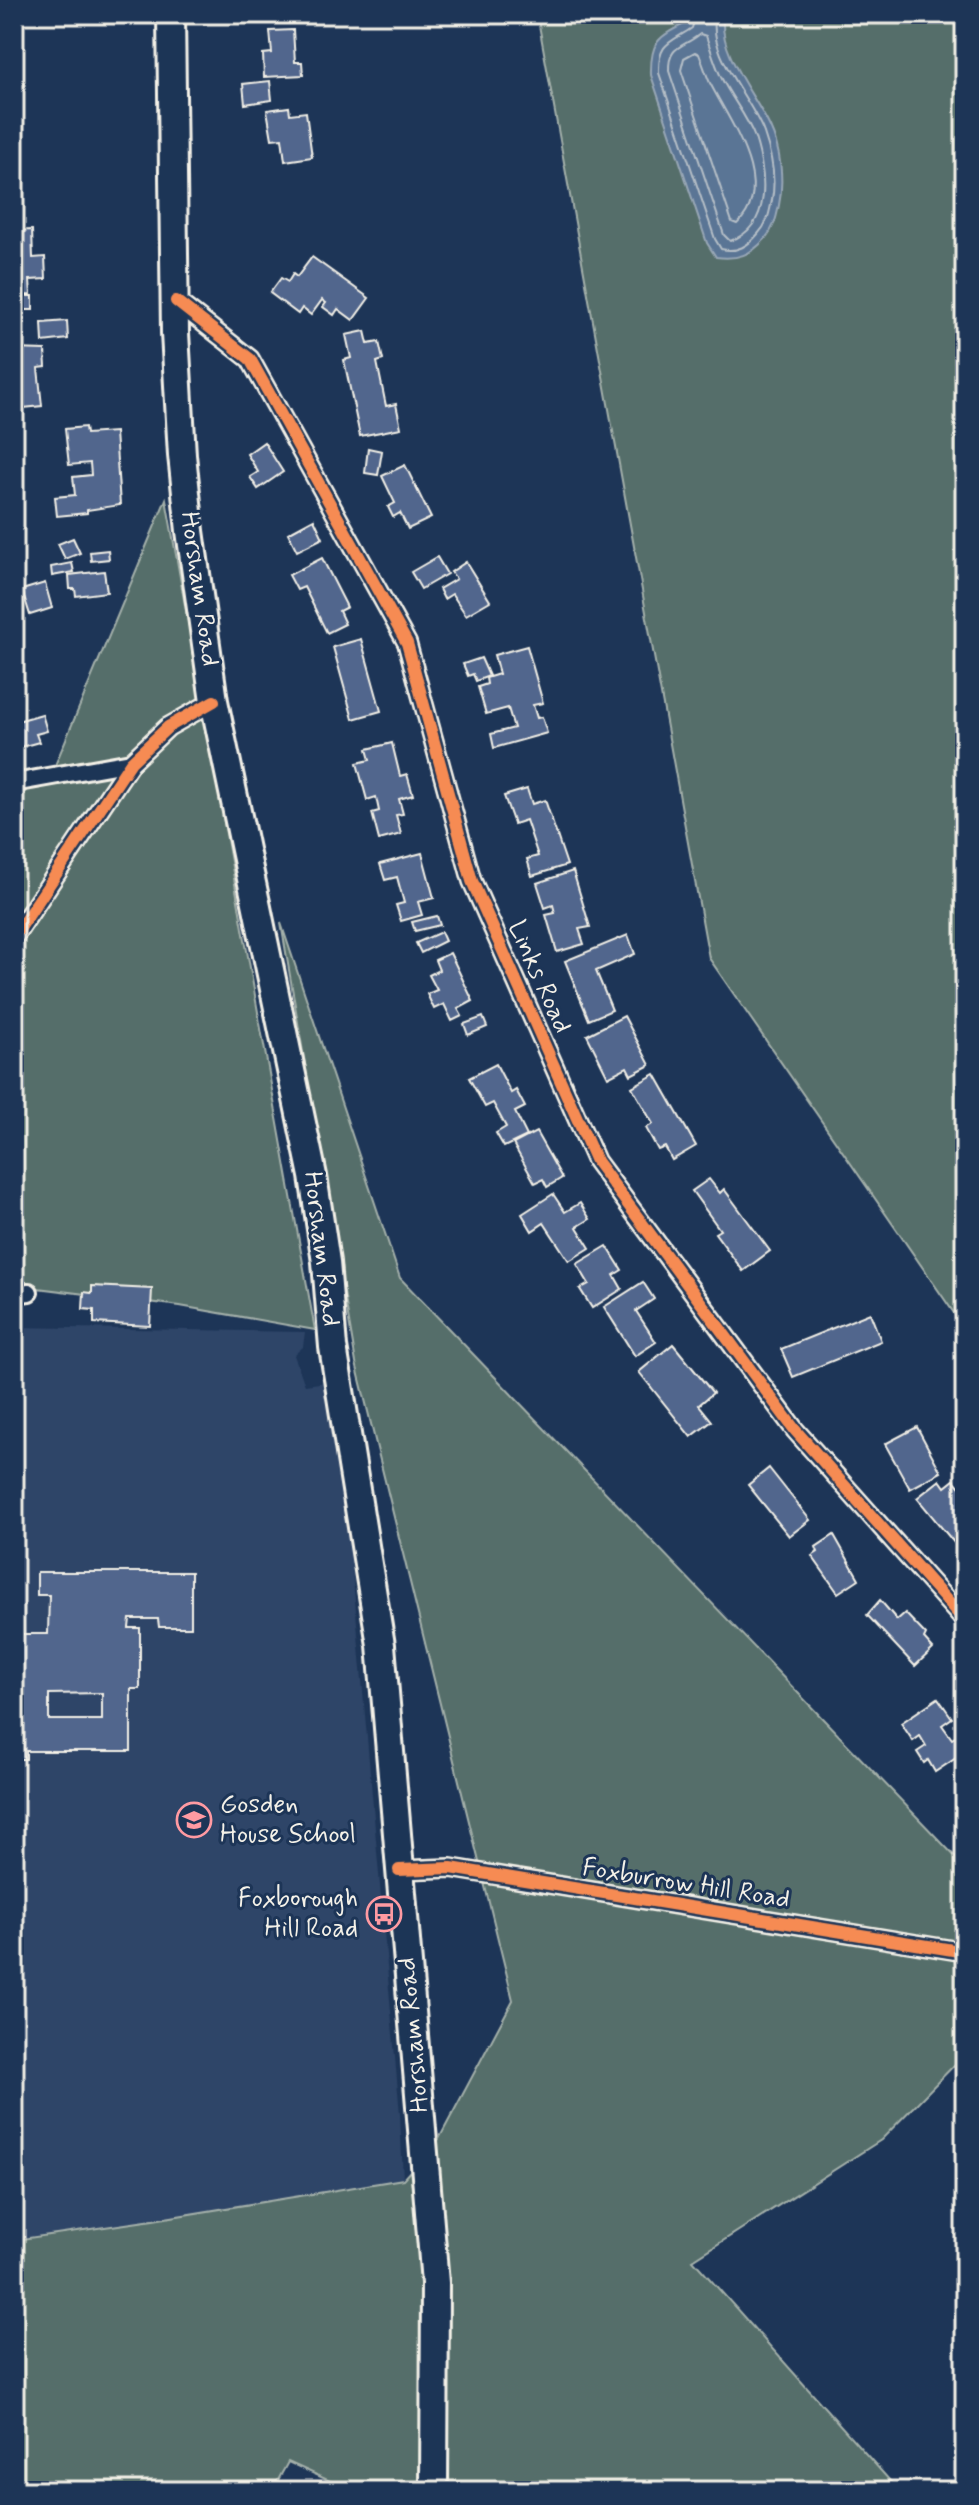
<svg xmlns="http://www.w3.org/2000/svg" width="979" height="2505" viewBox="0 0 979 2505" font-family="Mynerve,sans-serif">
<rect width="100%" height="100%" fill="#1d3557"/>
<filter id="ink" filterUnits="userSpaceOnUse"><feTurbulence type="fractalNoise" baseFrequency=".0125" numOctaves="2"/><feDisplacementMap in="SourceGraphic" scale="16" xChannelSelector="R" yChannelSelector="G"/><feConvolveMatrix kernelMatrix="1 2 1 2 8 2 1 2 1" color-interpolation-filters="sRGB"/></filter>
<g filter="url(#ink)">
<polygon fill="#2d4467" points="14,1327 305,1332 303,1347 294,1355 305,1385 326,1382 352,1566 400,2114 403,2179 153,2220 14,2240"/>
<g fill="#556e6b" stroke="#a4b0aa" stroke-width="2">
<polygon points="537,14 965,14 965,1329 709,958"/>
<polygon points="166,499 315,1330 180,1306 14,1285 14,787 51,775"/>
<polygon points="281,923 400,1278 965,1867 965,2054 881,2140 693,2260 899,2491 352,2491 288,2462 272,2491 14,2491 14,2240 153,2220 403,2179 439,2139 513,2000 356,1363"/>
</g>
<path fill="#5a7595" stroke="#98a7b6" stroke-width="2" d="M 689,14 L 724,14 C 716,50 755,95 770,127 C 781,150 784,181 779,205 C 776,220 774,228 765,239 C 751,255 737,260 716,257 L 707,243 L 651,75 C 650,42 658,37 686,23 Z"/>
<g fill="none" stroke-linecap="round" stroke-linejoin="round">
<g stroke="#b6bfc7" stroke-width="2">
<path d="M 696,14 L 692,28 C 670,43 658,42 659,73 L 715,239 L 721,249 C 737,253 748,246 758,234 C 768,223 769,214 772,200 C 776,179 771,153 764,133 C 751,97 706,54 716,14"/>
<path d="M 700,34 L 706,36 C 711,50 715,64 721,77 C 731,98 747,116 755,138 C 766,173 773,226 730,241 L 724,235 L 669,71 C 668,45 683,48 700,34 Z"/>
<path d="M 695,52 L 699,54 C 703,64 706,74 710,83 C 729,121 778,186 737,224 L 732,222 L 681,70 L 684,58 Z"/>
</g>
</g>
<g fill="#51668d" stroke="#f4f1e8" stroke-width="2" fill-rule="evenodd">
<polygon points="293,30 295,62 302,62 303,75 264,77 263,54 272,53 270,31"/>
<polygon points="270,81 272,100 245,104 243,84"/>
<polygon points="289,107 290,114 306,112 312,157 285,161 282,138 272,139 267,110"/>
<polygon points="32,230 33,258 45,257 46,279 30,280 31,295 14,296 14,231"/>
<polygon points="312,257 369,298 353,320 338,309 334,315 323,307 326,303 322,300 311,315 302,308 298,314 270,293 281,278 288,282 293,274 297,277"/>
<rect x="14" y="296" width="19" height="14"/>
<polygon points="67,321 68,339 43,342 42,323"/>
<polygon points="365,331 368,344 379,342 383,360 377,362 386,406 396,404 401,428 360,436 344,360 351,358 346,335"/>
<polygon points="14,349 45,350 46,367 38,368 42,406 14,409"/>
<polygon points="85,427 86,434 115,432 120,505 87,510 87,513 57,516 55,497 75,495 73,477 91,475 90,463 69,465 65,429"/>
<polygon points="264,442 283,472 258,489 250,477 258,472 247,454"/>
<polygon points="368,448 382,451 378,475 365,473"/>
<polygon points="405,465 431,518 408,529 400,513 393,517 388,507 395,503 382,476"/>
<polygon points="314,519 323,538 297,551 288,533"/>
<polygon points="73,538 80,553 65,559 58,544"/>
<polygon points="108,550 109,559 91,561 90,552"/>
<polygon points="437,557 447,574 421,589 411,572"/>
<polygon points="322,558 347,607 339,611 345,624 327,633 304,587 297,590 289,575"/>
<polygon points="466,562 490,601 466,615 452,594 444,599 439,589 456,579 451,572"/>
<polygon points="72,563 74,572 52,576 51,567"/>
<polygon points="104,571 107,592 76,596 75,589 70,589 69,575"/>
<polygon points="45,583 52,608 30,615 22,590"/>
<polygon points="361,639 381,711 353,719 333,647"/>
<polygon points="527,646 543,703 533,705 537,718 542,717 547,733 494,748 491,734 514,728 508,708 486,714 478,687 487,684 486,678 499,674 494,655"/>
<polygon points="481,658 489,676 476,681 473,674 468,676 463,664"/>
<polygon points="42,714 47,731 36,734 39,742 21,747 19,739 14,741 14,722"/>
<polygon points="392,743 400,776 407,774 413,795 399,799 403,814 396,815 401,834 379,840 372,813 379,811 376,797 367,800 357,763 370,760 367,749"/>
<polygon points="527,789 532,804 545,800 567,865 532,876 527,859 538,856 526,820 514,824 504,796"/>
<polygon points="422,853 434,898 418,902 422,915 401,921 396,905 404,903 397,877 385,880 380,864"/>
<polygon points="573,871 590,927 579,929 584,944 557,952 546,915 555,913 553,905 545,908 537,883"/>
<polygon points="437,916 440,925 415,931 412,922"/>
<polygon points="441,932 445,941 421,953 416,943"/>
<polygon points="628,935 635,954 596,971 612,1010 589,1020 565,961"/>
<polygon points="450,953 473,1001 458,1009 462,1016 452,1021 444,1004 434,1009 427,994 437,990 429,975 439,970 435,960"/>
<polygon points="624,1016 650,1065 631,1075 627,1067 608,1077 587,1035"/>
<polygon points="483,1017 487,1027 468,1035 464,1024"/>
<polygon points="496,1064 511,1093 516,1090 525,1107 515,1112 527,1136 504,1147 496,1133 506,1127 493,1103 485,1107 469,1078"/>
<polygon points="655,1074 696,1146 672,1160 665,1147 658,1150 646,1128 653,1124 632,1087"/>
<polygon points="536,1132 562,1178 547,1187 543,1179 535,1183 513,1144"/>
<polygon points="709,1179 720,1193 724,1189 770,1251 743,1271 715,1233 720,1230 692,1191"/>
<polygon points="553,1194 565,1212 580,1203 590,1219 577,1227 590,1248 569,1261 544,1223 532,1231 522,1214"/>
<polygon points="607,1246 622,1270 614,1275 622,1289 592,1308 580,1289 589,1284 577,1264"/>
<polygon points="643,1282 654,1299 636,1311 656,1342 635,1356 604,1307"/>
<polygon points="92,1286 152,1289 150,1326 94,1323 94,1310 83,1309 84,1292 92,1293"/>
<polygon points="870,1313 881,1341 793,1377 781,1349"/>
<polygon points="673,1344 713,1393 699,1405 712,1421 691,1437 639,1372"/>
<polygon points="917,1427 941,1472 910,1489 885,1444"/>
<polygon points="769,1468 810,1520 789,1536 748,1485"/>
<polygon points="940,1480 945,1487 954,1480 965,1493 965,1538 956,1545 917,1498"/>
<polygon points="834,1535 859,1579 838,1593 812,1556 818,1552 816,1547"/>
<path d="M 37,1572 L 191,1572 L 191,1627 L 159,1627 L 158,1619 L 130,1619 L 129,1628 L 140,1628 L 140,1689 L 131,1689 L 131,1751 L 26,1751 L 26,1759 L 14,1759 L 14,1644 L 17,1644 L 17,1634 L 48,1634 L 49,1595 L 37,1595 ZM 102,1693 L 102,1720 L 49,1720 L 49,1694 Z"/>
<polygon points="880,1600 897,1620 905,1613 926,1635 924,1639 933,1649 915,1666 867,1615"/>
<polygon points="938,1698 952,1718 942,1725 952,1739 965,1731 965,1752 935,1772 928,1760 924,1763 917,1752 926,1746 920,1736 913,1741 901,1723"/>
</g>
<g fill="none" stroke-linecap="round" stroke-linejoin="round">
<g stroke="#f4f1e8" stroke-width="22">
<g id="street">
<polyline points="176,301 250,359 407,643 472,881 596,1161 795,1430 965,1621"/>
<polyline points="14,783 131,762"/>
<polyline points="14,937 131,762 168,727 214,701"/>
<polyline points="14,1294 29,1292"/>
<polyline points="399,1870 451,1868 965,1952"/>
</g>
</g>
<g stroke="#f4f1e8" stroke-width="32">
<polyline id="primary" points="171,14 175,333 182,455 190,531 214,701 313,1176 326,1262 333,1347 381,1645 435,2283 434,2491"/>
</g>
<use href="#street" stroke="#1d3557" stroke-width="16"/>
<use href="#primary" stroke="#1d3557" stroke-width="26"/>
<g stroke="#1d3557" stroke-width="17">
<g id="cycleway">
<polyline points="176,301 250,359 407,643 472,881 596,1161 795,1430 965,1621"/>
<polyline points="14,937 131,762 168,727 214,701"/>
<polyline points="399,1870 451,1868 965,1952"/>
</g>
</g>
<use href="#cycleway" stroke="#f68b52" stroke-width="12"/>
</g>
</g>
<defs>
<g id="school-ring" transform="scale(1.8)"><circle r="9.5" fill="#1d3557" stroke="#ff9aa2" stroke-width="1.5"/><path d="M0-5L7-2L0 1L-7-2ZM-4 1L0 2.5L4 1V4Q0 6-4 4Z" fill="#ff9aa2"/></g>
<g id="bus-ring" transform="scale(1.8)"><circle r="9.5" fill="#1d3557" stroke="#ff9aa2" stroke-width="1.5"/><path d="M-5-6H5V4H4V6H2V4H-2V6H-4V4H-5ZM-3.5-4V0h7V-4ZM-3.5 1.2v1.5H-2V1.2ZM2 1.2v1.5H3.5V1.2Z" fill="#ff9aa2"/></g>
</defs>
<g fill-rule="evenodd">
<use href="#school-ring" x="194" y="1820"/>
<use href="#bus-ring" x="384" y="1914"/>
</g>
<g text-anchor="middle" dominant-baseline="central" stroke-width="6" stroke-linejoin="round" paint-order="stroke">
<g font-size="26" fill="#f4f1e8" stroke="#1d3557">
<text transform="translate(199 589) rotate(82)">Horsham Road</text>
<text transform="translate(539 977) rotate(66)">Links Road</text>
<text transform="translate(321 1249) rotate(83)">Horsham Road</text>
<text transform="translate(686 1884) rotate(9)">Foxburrow Hill Road</text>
<text transform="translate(414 2035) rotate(-95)">Horsham Road</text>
</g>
<g font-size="26" fill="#f4f1e8" stroke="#1d3557" text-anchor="start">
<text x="220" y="1805">Gosden<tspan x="220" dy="30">House School</tspan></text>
<text x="358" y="1899" text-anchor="end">Foxborough<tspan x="358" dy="30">Hill Road</tspan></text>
</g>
</g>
<rect width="979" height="2505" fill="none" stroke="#1d3557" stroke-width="48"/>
<rect x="24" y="24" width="931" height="2457" fill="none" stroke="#f4f1e8" stroke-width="3" filter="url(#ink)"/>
</svg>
